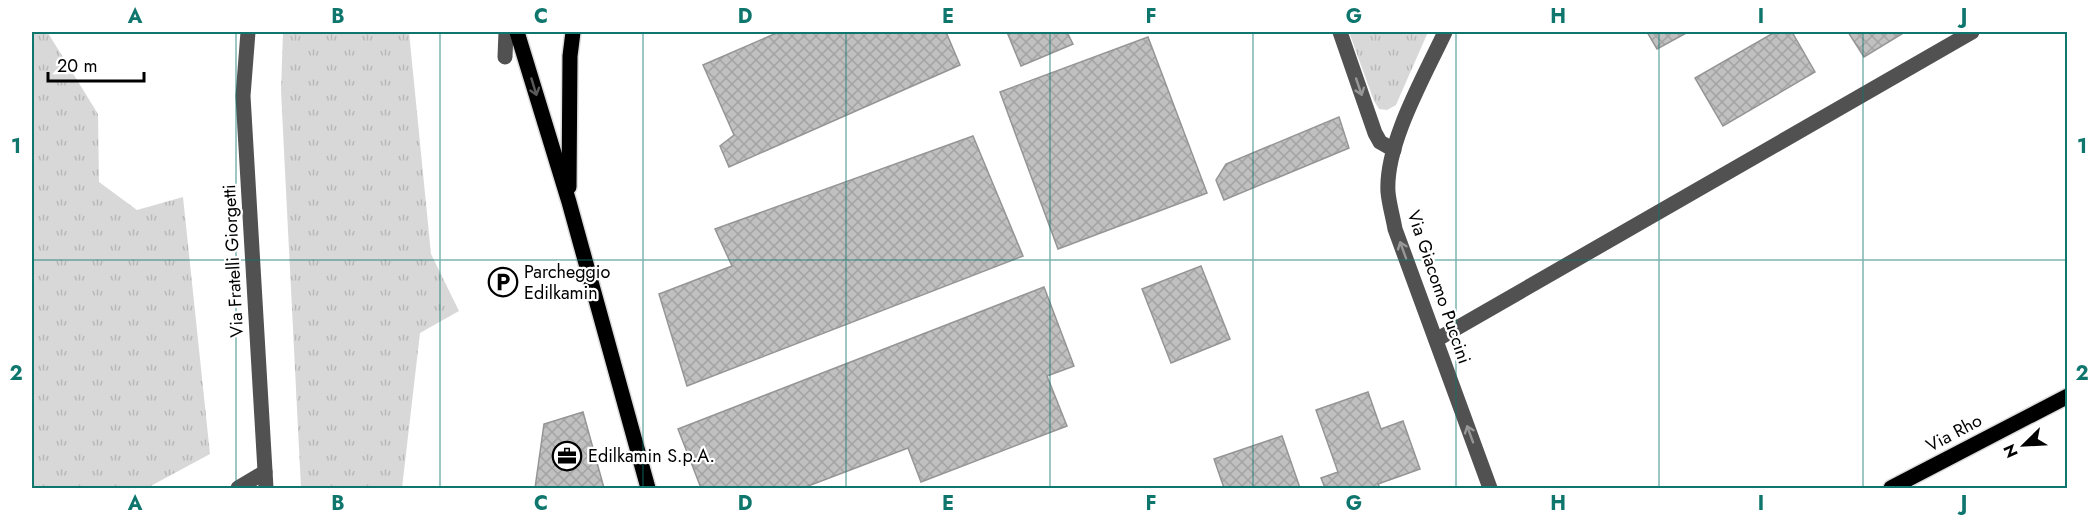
<svg xmlns="http://www.w3.org/2000/svg" width="2099" height="520" viewBox="0 0 2099 520" font-family="Jost,sans-serif">
<defs>
<pattern id="grass-tufts" width="24" height="20" patternUnits="userSpaceOnUse" patternTransform="scale(1.5)"><rect width="24" height="20" fill="#d8d8d8"/><path d="M3 7l-1-3M5 7V3M7 7l1-3M15 17l-1-3M17 17v-4M19 17l1-3" fill="none" stroke="#b8b8b8"/></pattern>
<pattern id="building-cross-hatch" width="8" height="8" patternUnits="userSpaceOnUse" patternTransform="scale(1.5)"><rect width="8" height="8" fill="#c0c0c0"/><path d="M0 0l8 8M0 8l8-8" fill="none" stroke="#a3a3a3"/></pattern>
</defs>
<rect width="100%" height="100%" fill="#fff"/>
<g fill="url(#grass-tufts)">
<polygon points="32,32 48,33 98,114 99,182 137,210 183,197 210,454 147,488 32,488"/>
<polygon points="283,32 409,32 431,254 459,311 420,333 402,488 301,488 281,91"/>
<polygon points="1349,32 1428,32 1396,105 1387,110 1379,109 1374,101"/>
</g>
<g fill="url(#building-cross-hatch)" stroke="#959595" stroke-width="1.5">
<polygon points="779,32 946,32 960,65 729,167 720,146 734,135 703,65"/>
<polygon points="1007,32 1067,32 1073,44 1021,66"/>
<polygon points="1647,32 1688,32 1657,49"/>
<polygon points="1775,32 1792,32 1815,72 1723,126 1695,78"/>
<polygon points="1848,32 1905,32 1864,57"/>
<polygon points="1148,37 1207,193 1058,249 1000,92"/>
<polygon points="1339,117 1349,148 1224,200 1216,180 1226,164"/>
<polygon points="973,136 1023,256 687,386 659,294 732,266 715,229"/>
<polygon points="1201,266 1230,339 1171,363 1142,289"/>
<polygon points="1044,287 1074,366 1047,376 1067,426 921,482 908,448 803,488 701,488 678,429"/>
<polygon points="1368,392 1381,429 1403,421 1420,469 1378,484 1380,488 1325,488 1321,478 1338,472 1316,410"/>
<polygon points="583,412 604,488 535,488 544,424"/>
<polygon points="1282,436 1300,488 1224,488 1214,459"/>
</g>
<g fill="none" stroke-linecap="round" stroke-linejoin="round">
<g stroke="#dbdbdb" stroke-width="18">
<g id="major">
<polyline points="517,32 569,202 648,488"/>
<polyline points="569,187 570,56 573,32"/>
<polyline points="1891,488 2068,396"/>
</g>
</g>
<g stroke="#515151" stroke-width="15">
<polyline points="248,32 243,96 266,488"/>
<polyline points="1340,32 1375,133 1380,142 1394,150"/>
<path d="M 1445,32 C 1425,75 1385,144 1388,192 C 1389,204 1393,217 1395,229 L 1490,488"/>
<polyline points="505,57 506,32"/>
<polyline points="1436,340 1972,32"/>
<polyline points="238,488 265,472"/>
</g>
<use href="#major" stroke="#000" stroke-width="15"/>
</g>
<defs><path id="oneway-shaft" d="M-6 0H5M1.5-3L5.5 0L1.5 3" fill="none" stroke-width="1.6" stroke-linecap="round" stroke-linejoin="round" transform="scale(1.5)"/></defs>
<use stroke="#595959" href="#oneway-shaft" transform="translate(534 87) rotate(73)"/>
<g stroke="#979797">
<use href="#oneway-shaft" transform="translate(1359 87) rotate(71)"/>
<use href="#oneway-shaft" transform="translate(1403 250) rotate(-110)"/>
<use href="#oneway-shaft" transform="translate(1470 434) rotate(-110)"/>
</g>
<path fill="none" stroke="#0f766e" stroke-width="1.5" stroke-opacity="0.55" d="M 236,32 L 236,488M 440,32 L 440,488M 643,32 L 643,488M 846,32 L 846,488M 1050,32 L 1050,488M 1253,32 L 1253,488M 1456,32 L 1456,488M 1659,32 L 1659,488M 1863,32 L 1863,488M 32,260 L 2068,260"/>
<defs>
<g id="parking-ring" transform="scale(1.5)"><circle r="9.5" fill="#fff" stroke="#000" stroke-width="1.5"/><path d="M-3.5-5.5H1a3.5 3.5 0 0 1 0 7H-1V5.5H-3.5ZM-1-3.4V-.6H.8a1.4 1.4 0 0 0 0-2.8Z" fill="#000"/></g>
<g id="office-ring" transform="scale(1.5)"><circle r="9.5" fill="#fff" stroke="#000" stroke-width="1.5"/><path d="M-6-3h4V-5.5h4V-3h4V5H-6ZM-1-4.5V-3h2v-1.5ZM-6 0V1H6V0Z" fill="#000"/></g>
</defs>
<g fill-rule="evenodd">
<use href="#parking-ring" x="503" y="282"/>
<use href="#office-ring" x="567" y="456"/>
</g>
<g text-anchor="middle" dominant-baseline="central" stroke-width="4.5" stroke-linejoin="round" paint-order="stroke">
<g font-size="18" fill="#000" stroke="#fff">
<text transform="translate(233 261) rotate(-93)">Via Fratelli Giorgetti</text>
<text transform="translate(1439 287) rotate(71)">Via Giacomo Puccini</text>
<text transform="translate(1954 433) rotate(-28)">Via Rho</text>
</g>
<g font-size="18" fill="#000" stroke="#fff" text-anchor="start">
<text x="524" y="272">Parcheggio<tspan x="524" dy="21">Edilkamin</tspan></text>
<text x="588" y="456">Edilkamin S.p.A.</text>
</g>
</g>
<rect width="2099" height="520" fill="none" stroke="#ffffff" stroke-width="66"/>
<g transform="translate(2024 445) rotate(246)" stroke="#ffffff" stroke-width="4.5" paint-order="stroke">
<path d="M0-4.5L10 22L0 15L-10 22Z" fill="#000000"/>
<text y="-9" font-size="16" font-weight="bold" text-anchor="middle" fill="#000000">N</text>
</g>
<path d="M48 72v9h96v-9" fill="none" stroke="#000000" stroke-width="3"/>
<text x="57" y="72" font-size="18" fill="#000000" stroke="#ffffff" stroke-width="4.5" paint-order="stroke">20 m</text>
<rect x="33" y="33" width="2033" height="454" fill="none" stroke="#0f766e" stroke-width="2"/>
<g font-size="20" text-anchor="middle" font-weight="bold" fill="#0f766e">
<text x="135" y="23">A</text>
<text x="338" y="23">B</text>
<text x="541" y="23">C</text>
<text x="745" y="23">D</text>
<text x="948" y="23">E</text>
<text x="1151" y="23">F</text>
<text x="1354" y="23">G</text>
<text x="1558" y="23">H</text>
<text x="1761" y="23">I</text>
<text x="1964" y="23">J</text>
<text x="16" y="153">1</text>
<text x="2082" y="153">1</text>
<text x="16" y="380">2</text>
<text x="2082" y="380">2</text>
<text x="135" y="510">A</text>
<text x="338" y="510">B</text>
<text x="541" y="510">C</text>
<text x="745" y="510">D</text>
<text x="948" y="510">E</text>
<text x="1151" y="510">F</text>
<text x="1354" y="510">G</text>
<text x="1558" y="510">H</text>
<text x="1761" y="510">I</text>
<text x="1964" y="510">J</text>
</g>
</svg>
